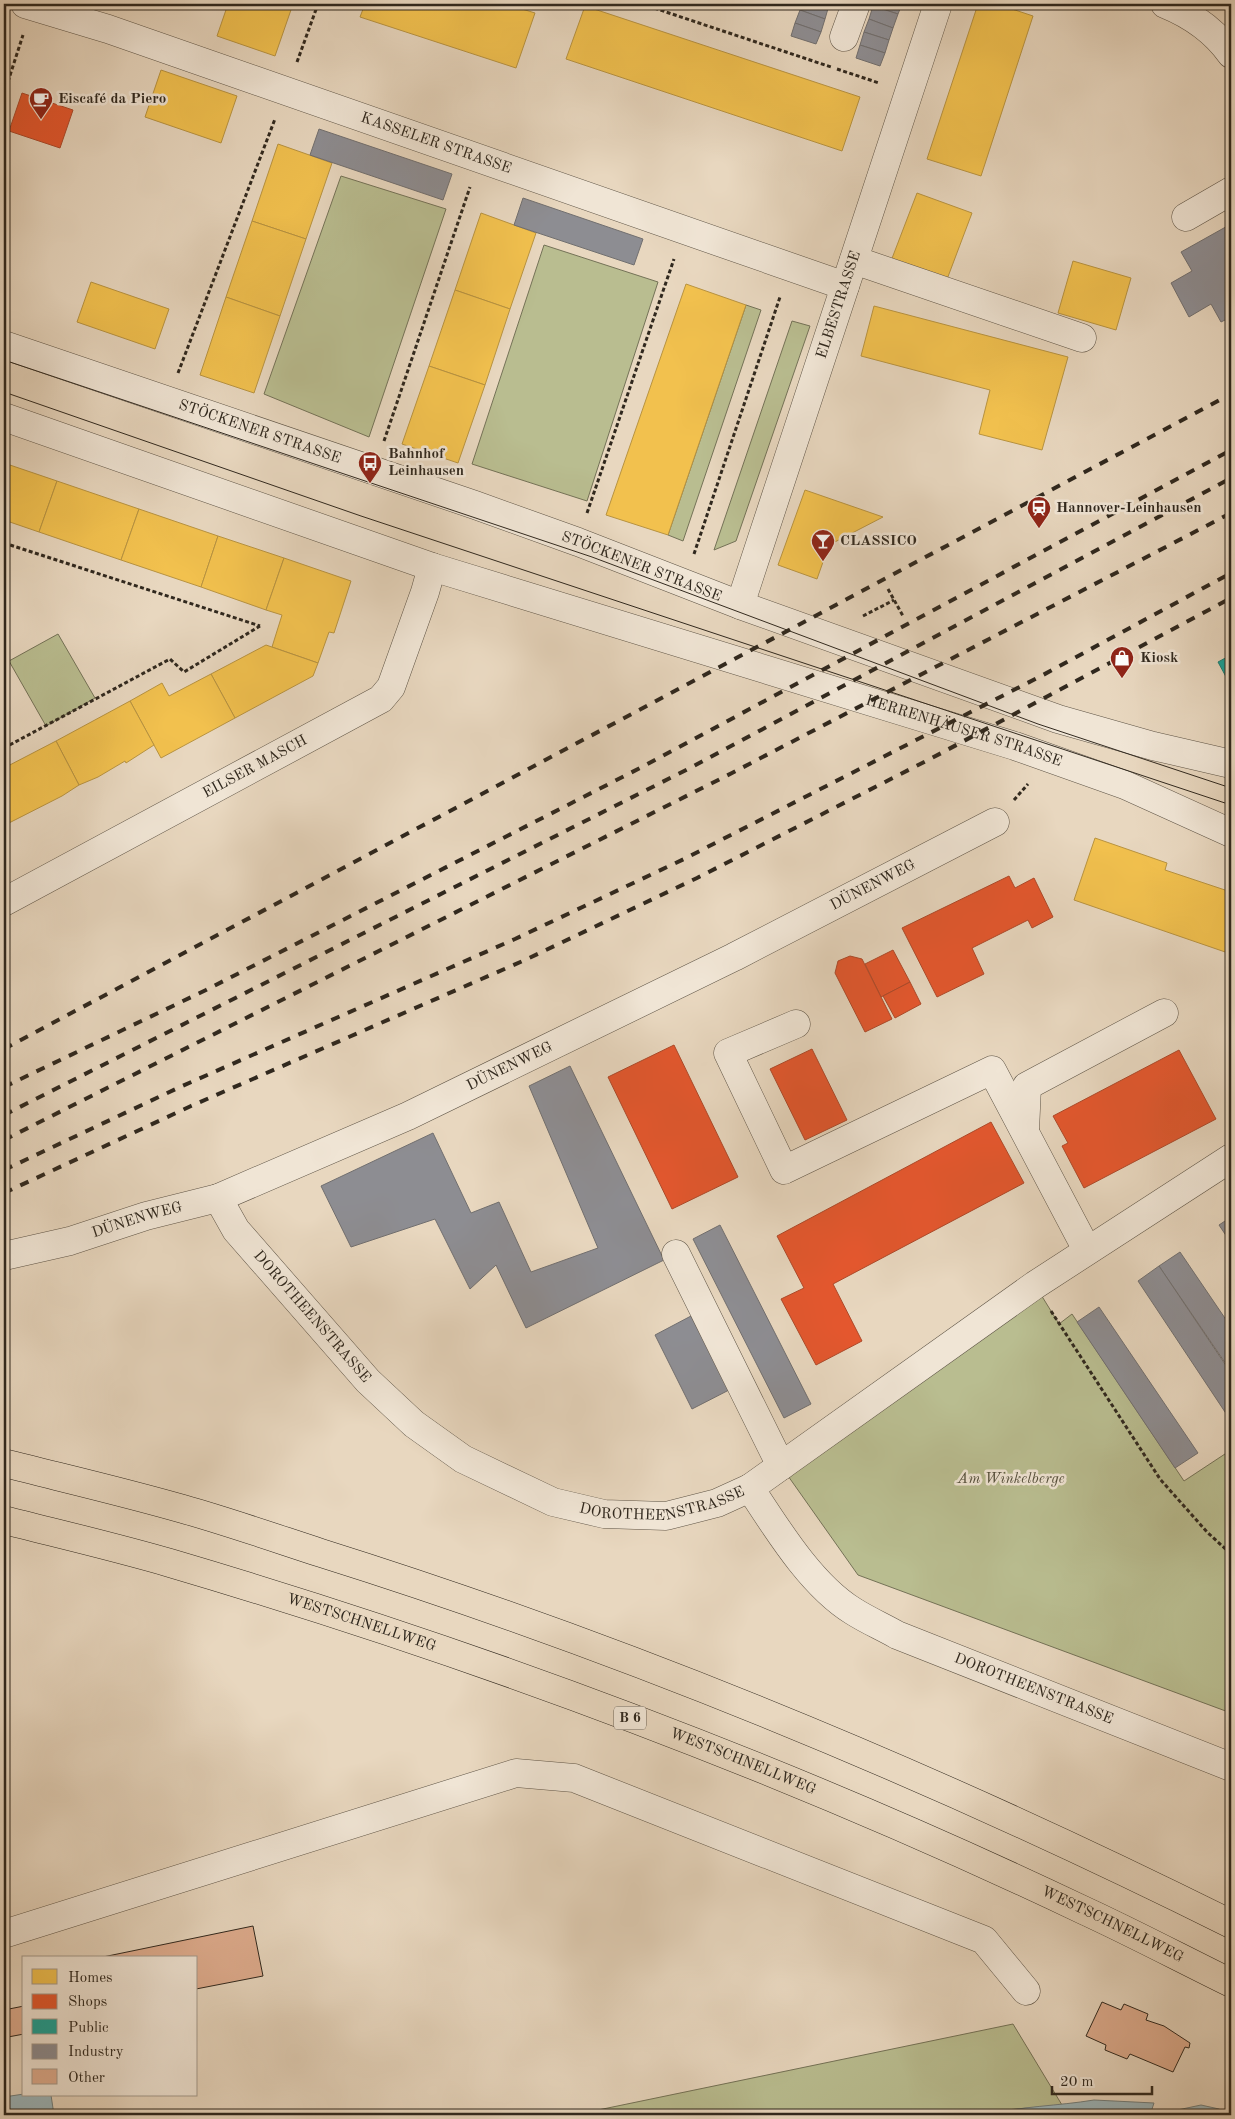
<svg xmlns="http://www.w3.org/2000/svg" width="1235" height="2119" viewBox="0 0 1235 2119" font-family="'Old Standard TT',serif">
<rect width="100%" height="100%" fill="#e8d7bf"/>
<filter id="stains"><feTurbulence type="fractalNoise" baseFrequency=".004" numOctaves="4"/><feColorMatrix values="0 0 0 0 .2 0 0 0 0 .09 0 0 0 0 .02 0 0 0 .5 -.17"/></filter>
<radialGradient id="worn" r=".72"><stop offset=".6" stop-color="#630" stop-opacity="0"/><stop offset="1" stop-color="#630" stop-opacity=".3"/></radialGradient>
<g fill="#b9bd90" stroke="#747257">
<polygon points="341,176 446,209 369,437 264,394"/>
<polygon points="544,245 658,282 587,501 472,464"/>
<polygon points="746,305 761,310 683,541 668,535"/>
<polygon points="792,321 810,326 736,541 714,550"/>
<polygon points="58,634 95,698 46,726 9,661"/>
<polygon points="1035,1285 1059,1324 1072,1314 1184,1481 1231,1450 1231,1713 858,1575 781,1466"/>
<polygon points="1013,2024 1062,2105 1006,2110 986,2115 574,2115"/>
</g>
<g fill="#9cb7bd" stroke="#717e7d">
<polygon points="24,2094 51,2095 54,2115 4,2115 4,2097"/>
<path d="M 1094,2100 L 1154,2103 L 1150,2115 L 986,2115 C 1021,2106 1058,2106 1094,2100 Z"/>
<polygon points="1201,2105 1219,2109 1228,2115 1154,2115"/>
</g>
<g fill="#f2c14e" stroke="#b89340">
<polygon points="228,4 293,4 275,56 217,36"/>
<polygon points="365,4 506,4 535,13 516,68 360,17"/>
<polygon points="978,4 997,4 1033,16 981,176 927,159"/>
<polygon points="585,6 860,97 842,151 566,59"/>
<polygon points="161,70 237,96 221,143 145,117"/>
<polygon points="278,144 332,163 306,239 252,221"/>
<polygon points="917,193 972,213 946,282 891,261"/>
<polygon points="481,213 536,233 510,309 455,290"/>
<polygon points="252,221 306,239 280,316 226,297"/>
<polygon points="1073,261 1131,278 1116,330 1058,313"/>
<polygon points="91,282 169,309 155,349 77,322"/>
<polygon points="686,284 746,305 668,535 606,515"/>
<polygon points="455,290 510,309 485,385 429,366"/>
<polygon points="226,297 280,316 254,393 200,375"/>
<polygon points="874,306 1068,357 1042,450 979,434 990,390 861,356"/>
<polygon points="429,366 485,385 458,463 402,444"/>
<polygon points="4,463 57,481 39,532 4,520"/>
<polygon points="57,481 139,509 121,560 39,532"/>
<polygon points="805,490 883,517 829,545 817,579 778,565"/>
<polygon points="139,509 218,536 201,587 121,560"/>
<polygon points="218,536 284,558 266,610 201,587"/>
<polygon points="284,558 351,581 334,633 329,632 318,663 272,647 282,615 266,610"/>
<polygon points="266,645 318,663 313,676 235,718 211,674"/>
<polygon points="211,674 235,718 161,758 130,701 162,683 169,696"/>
<polygon points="130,701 154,745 126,763 125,761 98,777 79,785 56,741"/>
<polygon points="56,741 79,785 62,796 5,825 4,768"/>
<polygon points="1095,838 1167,863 1165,870 1231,892 1231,954 1074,900"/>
</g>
<g fill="#e4572e" stroke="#ae4929">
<polygon points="22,93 73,110 60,148 9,131"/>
<polygon points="1009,876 1015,888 1034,878 1053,917 1032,928 1028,920 972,948 984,974 937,997 902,928"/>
<polygon points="893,950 910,982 881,997 865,964"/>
<polygon points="850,956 862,959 892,1019 865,1032 835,973 838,961"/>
<polygon points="910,982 921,1004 895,1018 883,996"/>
<polygon points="674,1045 738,1177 672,1209 608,1077"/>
<polygon points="812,1049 847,1120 805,1140 770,1069"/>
<polygon points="1179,1050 1216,1119 1084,1188 1062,1146 1068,1143 1053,1116"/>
<polygon points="991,1122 1024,1183 833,1284 862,1341 816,1365 781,1299 804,1288 777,1236"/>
</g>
<polygon fill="#17a398" stroke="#1e7e73" points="1231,655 1231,686 1218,662"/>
<g fill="#8d8d92" stroke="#716f6f">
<polygon points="802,4 824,4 829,5 825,19 800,10"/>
<polygon points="873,4 902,4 898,14 873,6"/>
<polygon points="873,6 898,14 893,28 869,19"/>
<polygon points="800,10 825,19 821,32 795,23"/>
<polygon points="869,19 893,28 889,40 864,32"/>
<polygon points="795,23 821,32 816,44 791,36"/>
<polygon points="864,32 889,40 885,53 860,45"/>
<polygon points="860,45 885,53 880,66 856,58"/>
<polygon points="319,129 452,174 443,200 310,155"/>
<polygon points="523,198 643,239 634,265 514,225"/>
<polygon points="1231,224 1231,317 1221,322 1211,304 1189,317 1171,283 1192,271 1181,252"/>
<polygon points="570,1066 664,1260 526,1328 496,1265 470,1289 435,1219 351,1247 321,1186 433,1133 471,1213 499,1202 531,1272 598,1248 529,1086"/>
<polygon points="1231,1217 1231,1243 1219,1225"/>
<polygon points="720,1225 811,1404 784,1418 693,1239"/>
<polygon points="1180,1252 1231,1327 1231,1365 1228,1367 1159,1266"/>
<polygon points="1159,1266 1231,1373 1231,1421 1138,1281"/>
<polygon points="1099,1307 1198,1453 1175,1468 1077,1322"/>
<polygon points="691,1316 729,1390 692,1409 655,1335"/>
</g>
<g fill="#dfad8f" stroke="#30281e">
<polygon points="253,1926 263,1976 196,1989 196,1958 98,1958"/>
<polygon points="1102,2002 1121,2010 1124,2004 1148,2014 1146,2020 1164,2026 1190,2043 1189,2048 1185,2047 1173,2072 1130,2054 1127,2059 1105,2050 1106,2045 1086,2036"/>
<polygon points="24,2006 24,2034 8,2037 4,2010"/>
</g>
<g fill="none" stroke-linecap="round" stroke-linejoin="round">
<g stroke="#5e5446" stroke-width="29">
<g id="minor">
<path id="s1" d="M 25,4 L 108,29 L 845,286"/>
<path d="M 1165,4 C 1192,15 1214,30 1231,54"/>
<polyline points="844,37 856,4"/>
<polyline points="1186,217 1231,191"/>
<polyline points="854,260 1082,338"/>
<path id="s2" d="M 4,345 L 475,505 L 578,542 L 740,605 L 1058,719 L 1153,746 L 1231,764"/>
<path id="s3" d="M 4,417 L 432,567 L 1015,746 L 1125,785 L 1231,833"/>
<path id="s4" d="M 740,605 L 938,4"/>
<path id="s5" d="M 4,902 L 381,699 L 391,687 L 425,592 L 432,567"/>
<polyline points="796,1024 728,1053 784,1170 992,1070 1087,1250"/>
<polyline points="1025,1131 1027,1086 1164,1013"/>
<path id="s6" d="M 218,1198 L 236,1230 L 368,1381 L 414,1424 L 463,1459 L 553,1502 L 604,1514 L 666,1516 L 717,1503 L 750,1488 C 777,1529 811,1585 853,1611 C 867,1620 883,1627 897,1635 L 1231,1767"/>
<polyline points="676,1254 781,1466"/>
<path id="s7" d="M 4,1256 L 70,1241 L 146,1216 L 218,1198 L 408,1116 L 734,957 L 995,822"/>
<polyline points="750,1488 1035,1285 1231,1158"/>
<polyline points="4,1934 516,1773 574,1778 984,1940 1026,1991"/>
</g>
</g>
<g stroke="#30281e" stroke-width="29">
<g id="highway">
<path d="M 4,1463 C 63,1478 124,1492 183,1509 C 229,1522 275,1538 321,1553 C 636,1652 936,1777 1231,1924"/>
<path id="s8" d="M 4,1520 C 59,1534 115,1547 170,1563 C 482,1655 789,1770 1083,1910 C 1133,1933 1182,1959 1231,1983"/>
</g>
</g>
<g stroke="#30281e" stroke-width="3" stroke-dasharray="4 2.5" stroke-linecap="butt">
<polyline points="642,4 831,67"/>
<polyline points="297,62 318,4"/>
<polyline points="837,69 879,83"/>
<polyline points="4,94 23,35"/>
<polyline points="178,373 275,119"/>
<polyline points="384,441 470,187"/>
<polyline points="587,513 674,259"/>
<polyline points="4,543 260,626"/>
<polyline points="694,554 780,297"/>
<polyline points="888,589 903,616"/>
<polyline points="863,616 894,600"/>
<polyline points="4,748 170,659 184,672 260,626"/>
<polyline points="1014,800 1028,784"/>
<polyline points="1051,1311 1160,1479 1207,1532 1231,1554"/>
</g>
<use href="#minor" stroke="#f0e5d5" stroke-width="28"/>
<use href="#highway" stroke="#e8d7bf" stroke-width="28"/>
<g stroke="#30281e" stroke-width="1">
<polyline points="4,360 592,557 1038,724 1231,788"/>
<polyline points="4,392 361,516 1231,805"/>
</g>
<g stroke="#30281e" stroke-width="4" stroke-dasharray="9 9" stroke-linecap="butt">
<polyline points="4,1049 1231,394"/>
<polyline points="4,1087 206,990 642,767 1231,450"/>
<polyline points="4,1115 692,767 1231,478"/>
<polyline points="4,1140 732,773 1231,513"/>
<polyline points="4,1170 180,1087 515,939 684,859 1043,675 1231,573"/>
<polyline points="4,1193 191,1106 525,960 697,878 932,758 1231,598"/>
</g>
</g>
<defs>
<g id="cafe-pin" transform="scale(1.25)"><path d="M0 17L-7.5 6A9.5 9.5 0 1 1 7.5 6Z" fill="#8f2418" stroke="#f0e5d5"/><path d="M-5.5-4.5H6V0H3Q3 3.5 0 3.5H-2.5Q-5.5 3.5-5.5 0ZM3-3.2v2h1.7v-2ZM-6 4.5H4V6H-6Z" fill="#fff"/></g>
<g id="bus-pin" transform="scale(1.25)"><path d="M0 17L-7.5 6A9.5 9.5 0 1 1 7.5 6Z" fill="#8f2418" stroke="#f0e5d5"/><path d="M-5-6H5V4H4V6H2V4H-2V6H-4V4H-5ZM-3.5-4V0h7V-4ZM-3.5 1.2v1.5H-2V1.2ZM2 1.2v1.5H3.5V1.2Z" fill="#fff"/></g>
<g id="station-pin" transform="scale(1.25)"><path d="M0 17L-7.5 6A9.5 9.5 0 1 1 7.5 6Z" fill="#8f2418" stroke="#f0e5d5"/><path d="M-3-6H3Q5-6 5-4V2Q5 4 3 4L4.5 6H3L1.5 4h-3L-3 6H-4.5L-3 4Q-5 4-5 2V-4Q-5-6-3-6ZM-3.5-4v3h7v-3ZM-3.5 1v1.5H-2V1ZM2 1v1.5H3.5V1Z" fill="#fff"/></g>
<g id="bar-pin" transform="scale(1.25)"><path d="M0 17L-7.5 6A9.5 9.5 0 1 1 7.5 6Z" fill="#8f2418" stroke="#f0e5d5"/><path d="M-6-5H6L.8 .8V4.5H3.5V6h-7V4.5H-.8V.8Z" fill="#fff"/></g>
<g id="shop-pin" transform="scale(1.25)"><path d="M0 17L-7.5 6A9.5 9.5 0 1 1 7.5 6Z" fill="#8f2418" stroke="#f0e5d5"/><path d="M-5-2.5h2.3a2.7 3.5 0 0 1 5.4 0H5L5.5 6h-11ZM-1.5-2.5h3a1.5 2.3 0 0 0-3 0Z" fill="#fff"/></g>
</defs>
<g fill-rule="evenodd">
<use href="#cafe-pin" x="41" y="99"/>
<use href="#bus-pin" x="370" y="463"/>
<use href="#station-pin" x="1039" y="508"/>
<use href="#bar-pin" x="823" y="541"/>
<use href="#shop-pin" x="1122" y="658"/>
</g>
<g text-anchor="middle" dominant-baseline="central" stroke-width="5" stroke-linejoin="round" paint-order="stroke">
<rect fill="#f0e5d5" stroke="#6a6155" stroke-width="1" x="614" y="1706.5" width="32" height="23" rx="4"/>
<g font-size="14" font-weight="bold" fill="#30281e">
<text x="630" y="1718">B 6</text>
</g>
<g font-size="15" font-weight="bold" fill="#30281e" stroke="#f0e5d5" text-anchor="start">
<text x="58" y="99">Eiscafé da Piero</text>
<text x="388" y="454">Bahnhof<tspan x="388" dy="17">Leinhausen</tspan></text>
<text x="1056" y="508">Hannover-Leinhausen</text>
<text x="840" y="541">CLASSICO</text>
<text x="1140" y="658">Kiosk</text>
</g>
<g font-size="15" fill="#30281e" stroke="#f0e5d5">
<text stroke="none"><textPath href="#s1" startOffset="434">KASSELER STRASSE</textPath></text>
<text stroke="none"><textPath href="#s4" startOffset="316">ELBESTRASSE</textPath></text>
<text stroke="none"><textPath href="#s2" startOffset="270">STÖCKENER STRASSE</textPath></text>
<text stroke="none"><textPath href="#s2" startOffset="675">STÖCKENER STRASSE</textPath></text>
<text stroke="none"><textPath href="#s3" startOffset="1010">HERRENHÄUSER STRASSE</textPath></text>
<text stroke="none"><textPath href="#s5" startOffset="285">EILSER MASCH</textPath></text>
<text stroke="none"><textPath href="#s7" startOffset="948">DÜNENWEG</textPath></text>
<text stroke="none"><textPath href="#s7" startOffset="542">DÜNENWEG</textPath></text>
<text stroke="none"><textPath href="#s7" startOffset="138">DÜNENWEG</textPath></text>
<text stroke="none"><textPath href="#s6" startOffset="152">DOROTHEENSTRASSE</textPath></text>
<text stroke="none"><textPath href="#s6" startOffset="572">DOROTHEENSTRASSE</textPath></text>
<text stroke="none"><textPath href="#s8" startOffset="372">WESTSCHNELLWEG</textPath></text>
<text stroke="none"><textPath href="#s6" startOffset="1022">DOROTHEENSTRASSE</textPath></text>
<text stroke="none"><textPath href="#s8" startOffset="778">WESTSCHNELLWEG</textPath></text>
<text stroke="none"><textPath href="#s8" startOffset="1182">WESTSCHNELLWEG</textPath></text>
</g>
<g font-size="15" font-style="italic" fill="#524d3a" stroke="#f0e5d5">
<text x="1011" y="1479">Am Winkelberge</text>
</g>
</g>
<rect width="1235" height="2119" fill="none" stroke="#e8d7bf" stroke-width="20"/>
<rect x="5" y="5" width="1225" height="2109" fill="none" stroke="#30281e" stroke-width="2.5"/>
<rect x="10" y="10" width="1215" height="2099" fill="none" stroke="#30281e"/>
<rect x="22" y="1956" width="175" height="140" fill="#f0e5d5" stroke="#a3998c"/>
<rect x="32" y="1969" width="25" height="15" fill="#f2c14e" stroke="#a3998c"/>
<text x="68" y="1982" font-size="15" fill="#30281e">Homes</text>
<rect x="32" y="1994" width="25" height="15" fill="#e4572e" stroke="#a3998c"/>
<text x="68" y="2006" font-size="15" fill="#30281e">Shops</text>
<rect x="32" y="2019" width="25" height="15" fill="#17a398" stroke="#a3998c"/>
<text x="68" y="2032" font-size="15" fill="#30281e">Public</text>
<rect x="32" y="2044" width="25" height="15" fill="#8d8d92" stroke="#a3998c"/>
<text x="68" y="2056" font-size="15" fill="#30281e">Industry</text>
<rect x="32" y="2069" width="25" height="15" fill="#dfad8f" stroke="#a3998c"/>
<text x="68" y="2082" font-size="15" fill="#30281e">Other</text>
<path d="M1052 2086v8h100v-8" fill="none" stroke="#30281e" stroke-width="2.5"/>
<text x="1060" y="2086" font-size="15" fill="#30281e" stroke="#f0e5d5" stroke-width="4" paint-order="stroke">20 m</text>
<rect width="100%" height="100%" filter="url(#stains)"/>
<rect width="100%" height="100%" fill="url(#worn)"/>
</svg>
